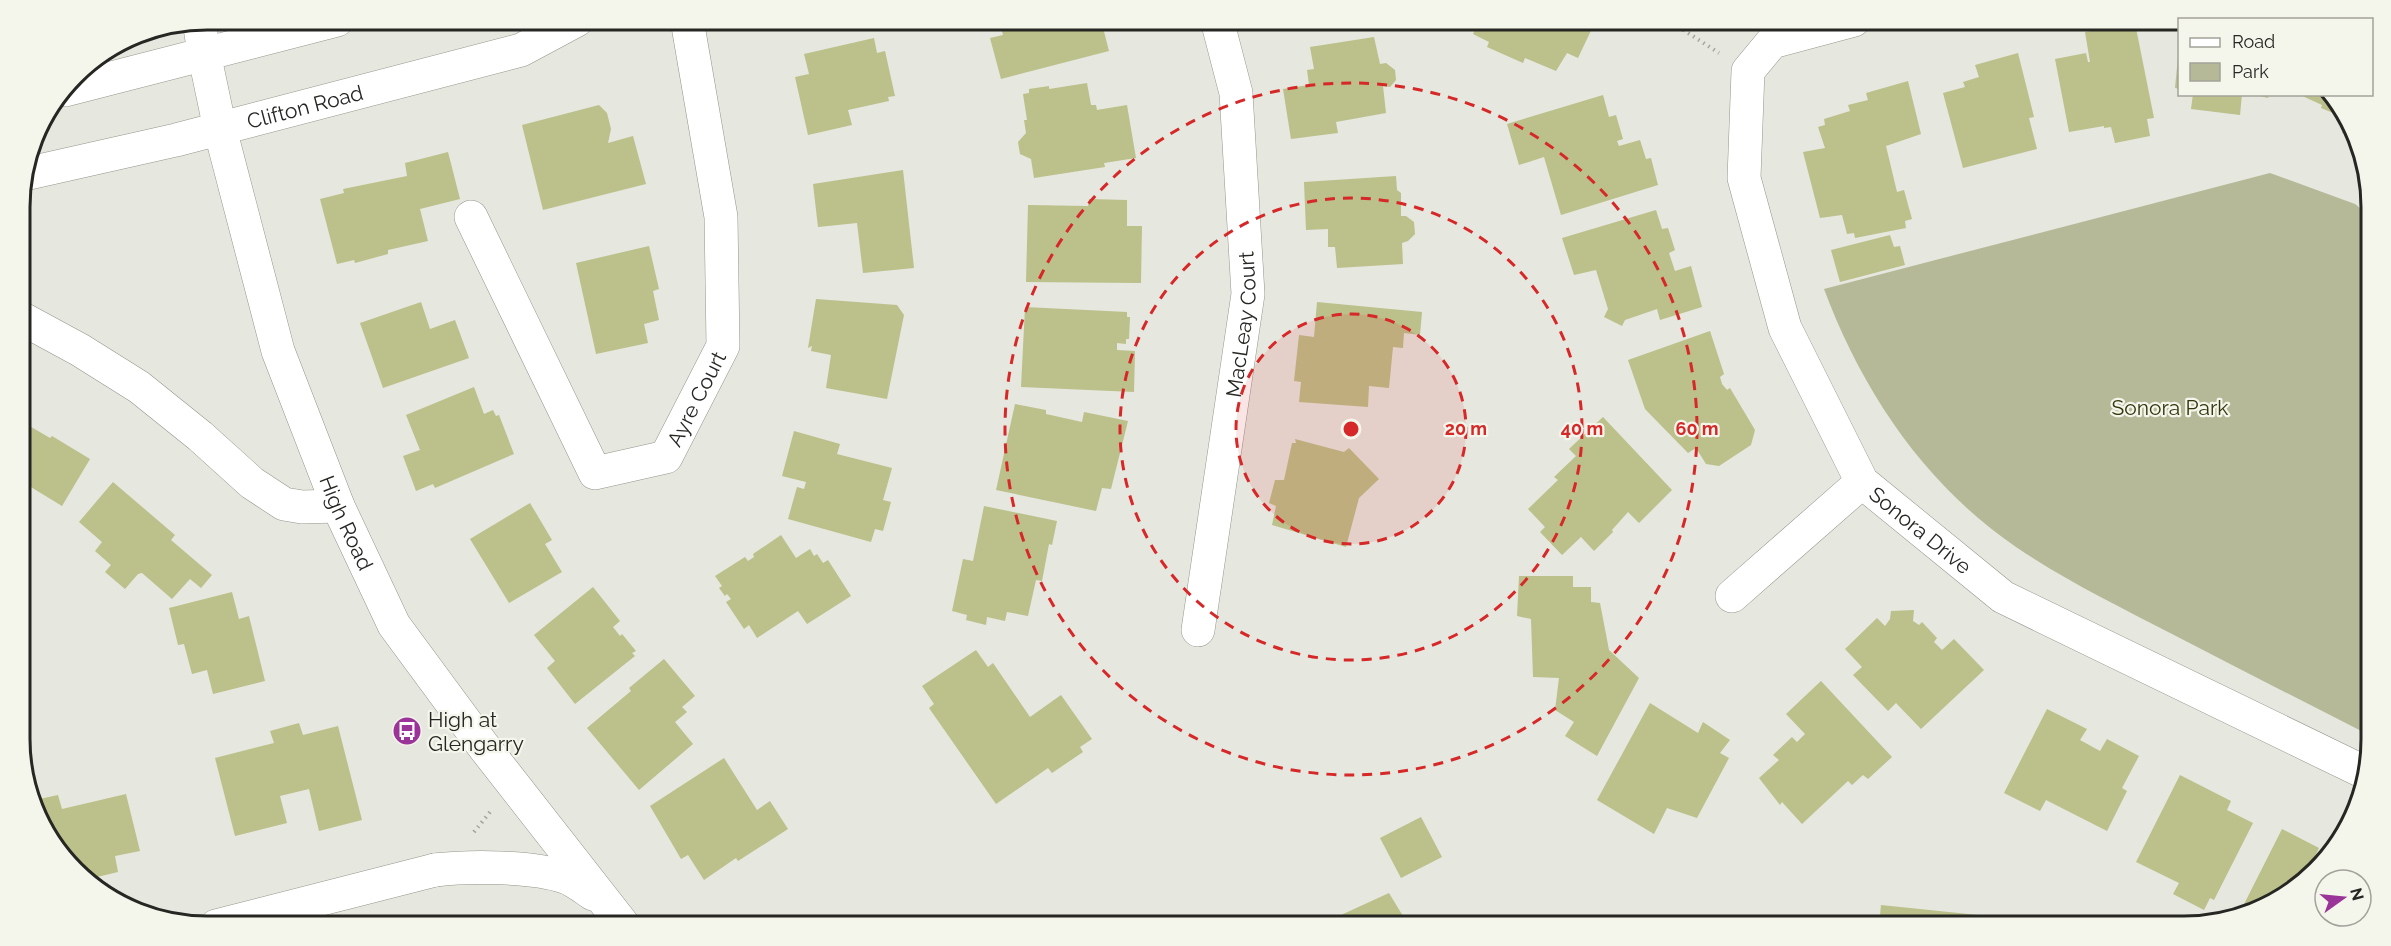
<svg xmlns="http://www.w3.org/2000/svg" width="2391" height="946" viewBox="0 0 2391 946" font-family="Raleway,sans-serif">
<rect width="100%" height="100%" fill="#e6e7de"/>
<path fill="#b6b997" d="M 2270,173 L 2355,204 L 2370,216 L 2371,736 C 2306,703 2240,669 2174,635 C 2120,607 2066,581 2016,547 C 1925,485 1862,391 1824,289 Z"/>
<g fill="#bcc08a">
<polygon points="999,20 1101,20 1109,51 1001,79 990,38 1003,35"/>
<polygon points="1268,20 1305,20 1281,27 1280,23 1270,26"/>
<polygon points="1479,20 1596,20 1578,58 1567,53 1556,71 1525,58 1523,63 1487,47 1489,42 1473,34"/>
<polygon points="2135,23 2154,118 2147,119 2150,136 2115,143 2111,127 2104,128 2104,126 2069,132 2055,59 2086,53 2088,62 2090,62 2085,32"/>
<polygon points="1374,37 1380,64 1386,63 1395,70 1396,80 1390,87 1383,86 1386,113 1336,122 1338,133 1291,139 1283,89 1309,85 1307,70 1314,69 1310,47"/>
<polygon points="874,38 877,53 885,51 895,96 888,97 889,101 848,110 852,125 808,135 795,77 809,74 804,54"/>
<polygon points="2018,53 2034,117 2029,118 2037,149 1963,168 1943,93 1965,87 1963,82 1979,77 1975,65"/>
<polygon points="2178,57 2180,57 2180,89 2175,88"/>
<polygon points="1908,81 1921,134 1886,146 1897,192 1904,190 1912,219 1905,221 1906,228 1855,238 1854,233 1847,234 1842,215 1820,218 1803,152 1825,148 1818,127 1825,125 1824,119 1850,111 1848,105 1868,100 1866,93"/>
<polygon points="1087,83 1091,105 1096,105 1097,110 1127,105 1136,158 1104,163 1105,167 1034,178 1031,159 1020,154 1018,142 1026,133 1024,120 1027,120 1023,94 1029,93 1029,89 1049,86 1049,89"/>
<polygon points="2193,94 2242,94 2240,115 2191,109"/>
<polygon points="2252,94 2269,94 2268,98"/>
<polygon points="2298,94 2333,94 2343,117 2321,108 2322,105"/>
<polygon points="1603,95 1609,117 1616,115 1623,139 1617,141 1619,146 1640,140 1646,159 1651,158 1658,185 1561,215 1544,157 1519,165 1507,124"/>
<polygon points="599,105 607,113 611,129 608,143 633,136 646,184 543,210 522,125"/>
<polygon points="2346,125 2348,130 2351,137 2342,133"/>
<polygon points="448,152 460,199 420,209 428,241 388,250 388,254 355,263 354,260 337,264 320,199 344,193 343,189 407,176 405,163"/>
<polygon points="903,170 914,268 863,273 857,223 818,227 813,184"/>
<polygon points="1396,176 1397,190 1401,193 1401,216 1406,216 1414,222 1415,234 1408,241 1402,243 1403,264 1337,268 1335,247 1328,247 1328,229 1306,230 1304,182"/>
<polygon points="1089,199 1127,200 1127,226 1142,226 1141,283 1026,282 1028,205 1088,206"/>
<polygon points="1656,210 1662,229 1668,228 1675,250 1669,253 1675,271 1691,266 1702,307 1660,320 1657,309 1625,320 1622,326 1604,317 1608,309 1596,270 1574,275 1562,238"/>
<polygon points="1890,235 1894,247 1900,246 1905,265 1840,282 1831,250"/>
<polygon points="649,246 659,289 653,291 659,320 644,324 648,343 596,354 576,263"/>
<polygon points="816,299 897,305 904,315 887,399 826,388 831,355 811,351 812,346 808,348"/>
<polygon points="421,302 430,329 455,320 469,358 383,388 360,323"/>
<polygon points="1317,302 1422,312 1420,335 1404,333 1403,348 1393,347 1389,388 1369,386 1368,407 1299,402 1301,382 1294,381 1299,335 1314,337"/>
<polygon points="1025,307 1127,312 1127,317 1130,317 1129,339 1126,339 1126,344 1117,343 1117,350 1135,351 1134,392 1021,387"/>
<polygon points="1710,331 1724,374 1720,377 1722,384 1727,390 1730,388 1755,430 1751,445 1719,466 1706,464 1696,448 1688,453 1645,409 1628,360"/>
<polygon points="474,387 484,414 493,410 496,416 499,415 514,454 435,488 433,484 416,491 403,456 420,450 406,415"/>
<polygon points="1015,404 1046,410 1046,414 1082,422 1084,412 1128,421 1111,489 1102,488 1096,511 996,490"/>
<polygon points="1603,417 1672,490 1639,523 1628,512 1612,530 1613,532 1594,551 1581,537 1562,555 1540,532 1545,527 1528,509 1558,480 1554,477 1576,456 1569,449"/>
<polygon points="21,421 50,438 52,436 90,459 62,506 21,481"/>
<polygon points="794,431 840,444 837,454 892,468 883,500 891,502 883,531 875,529 871,542 788,519 797,487 804,489 806,482 782,476"/>
<polygon points="1295,439 1344,452 1349,448 1379,479 1359,498 1346,547 1272,525 1276,506 1269,503 1275,480 1284,480 1292,443 1296,443"/>
<polygon points="113,482 175,535 171,540 212,575 201,588 190,579 172,599 142,573 138,574 125,589 105,572 111,565 95,551 102,542 79,522"/>
<polygon points="530,503 552,540 545,544 562,572 509,603 470,539"/>
<polygon points="984,506 1057,521 1052,545 1049,544 1042,581 1036,580 1028,616 1007,612 1005,621 987,617 986,625 966,620 967,615 952,611 963,559 973,561"/>
<polygon points="781,535 796,558 810,549 814,556 817,554 823,563 828,560 851,596 807,624 798,611 757,638 749,625 744,629 726,602 731,599 727,594 725,596 719,588 722,586 715,576 745,557 748,561 754,557 753,554"/>
<polygon points="1519,576 1573,576 1573,587 1591,587 1591,602 1600,603 1609,650 1639,678 1597,756 1565,736 1574,722 1555,710 1559,678 1533,677 1531,619 1517,616"/>
<polygon points="593,587 620,621 613,627 620,636 622,634 636,651 632,653 635,656 575,704 547,668 555,661 534,635"/>
<polygon points="232,592 239,619 249,616 265,681 213,694 207,670 192,674 184,644 178,645 169,608"/>
<polygon points="1914,610 1913,621 1919,625 1922,622 1937,638 1934,642 1942,650 1954,639 1984,670 1921,729 1896,703 1888,711 1853,675 1862,667 1845,649 1877,618 1885,626 1890,619 1891,611"/>
<polygon points="976,650 988,667 993,663 1030,717 1061,695 1092,739 1080,747 1083,752 1052,773 1048,768 996,804 929,708 934,704 922,686"/>
<polygon points="664,659 695,696 682,707 687,712 675,722 693,744 639,790 587,728 631,691 629,688"/>
<polygon points="1821,681 1892,757 1868,779 1863,775 1852,785 1848,781 1802,824 1782,802 1780,805 1759,778 1779,760 1773,755 1792,737 1797,742 1805,734 1786,714"/>
<polygon points="1650,703 1698,733 1703,722 1730,740 1720,753 1729,758 1697,818 1667,808 1654,834 1597,800"/>
<polygon points="2047,709 2087,729 2080,740 2100,751 2107,739 2139,756 2122,788 2127,791 2107,831 2046,800 2040,811 2004,793"/>
<polygon points="299,723 303,735 338,726 362,820 319,831 309,789 280,796 287,823 235,836 215,758 274,743 270,731"/>
<polygon points="724,758 757,810 770,801 788,829 738,861 736,858 704,880 688,855 681,859 650,806"/>
<polygon points="2180,775 2231,801 2227,810 2253,823 2214,900 2210,898 2204,910 2173,894 2179,883 2136,862"/>
<polygon points="126,794 140,851 115,856 118,872 93,878 91,872 83,874 66,862 35,800 58,795 62,809"/>
<polygon points="1421,817 1442,857 1401,878 1380,838"/>
<polygon points="2282,829 2319,848 2310,866 2316,869 2298,888 2240,917 2238,916"/>
<polygon points="1389,893 1409,926 1317,926"/>
<polygon points="1881,905 2007,918 2006,926 1879,926"/>
</g>
<g fill="none" stroke-linecap="round" stroke-linejoin="round">
<g stroke="#94958c" stroke-width="34">
<g id="minor">
<path id="s1" d="M 1854,20 L 1772,42 L 1748,71 L 1744,178 L 1785,328 L 1862,482 L 2003,597 L 2366,773"/>
<polyline points="199,21 204,53"/>
<path id="s2" d="M 471,217 L 595,473 L 666,457 L 723,346 L 721,217 L 687,20"/>
<polyline points="21,318 80,350 139,387 200,436 252,483 284,504 302,507 338,506"/>
<polyline points="1732,596 1862,482"/>
<path id="s3" d="M 1198,630 L 1248,294 L 1236,93 L 1217,20"/>
<polyline points="216,926 435,870"/>
</g>
</g>
<g stroke="#94958c" stroke-width="34">
<g id="major">
<path id="s4" d="M 204,53 L 220,129 L 278,351 L 338,506 L 394,625 L 484,747 L 624,926"/>
<polyline points="65,90 337,20"/>
<path id="s5" d="M 25,174 L 176,140 L 521,50 L 577,20"/>
<path d="M 435,870 C 470,866 532,866 565,877 C 575,881 584,888 593,894"/>
</g>
</g>
<g stroke="#a6a69f" stroke-width="4" stroke-dasharray="1.5 4.5" stroke-linecap="butt">
<polyline points="1668,20 1719,53"/>
<polyline points="474,832 490,812"/>
</g>
<use href="#minor" stroke="#fff" stroke-width="33"/>
<use href="#major" stroke="#fff" stroke-width="33"/>
</g>
<circle cx="1351" cy="429" r="115" fill="#d62828" fill-opacity=".12"/>
<g fill="none" stroke="#d62828" stroke-width="3" stroke-dasharray="10 8">
<circle cx="1351" cy="429" r="115"/>
<circle cx="1351" cy="429" r="231"/>
<circle cx="1351" cy="429" r="346"/>
</g>
<defs>
<g id="bus-disc" transform="scale(1.5)"><circle r="9.5" fill="#9b3498" stroke="#f4f5eb"/><path d="M-5-6H5V4H4V6H2V4H-2V6H-4V4H-5ZM-3.5-4V0h7V-4ZM-3.5 1.2v1.5H-2V1.2ZM2 1.2v1.5H3.5V1.2Z" fill="#fff"/></g>
</defs>
<g fill-rule="evenodd">
<use href="#bus-disc" x="407" y="731"/>
</g>
<g text-anchor="middle" dominant-baseline="central" stroke-width="4.5" stroke-linejoin="round" paint-order="stroke">
<g font-size="21" fill="#262622" stroke="#f4f5eb">
<text stroke="none"><textPath href="#s5" startOffset="288">Clifton Road</textPath></text>
<text stroke="none"><textPath href="#s3" startOffset="309">MacLeay Court</textPath></text>
<text stroke="none"><textPath href="#s2" startOffset="423">Ayre Court</textPath></text>
<text stroke="none"><textPath href="#s4" startOffset="492">High Road</textPath></text>
<text stroke="none"><textPath href="#s1" startOffset="633">Sonora Drive</textPath></text>
</g>
<g font-size="21" fill="#34360b" stroke="#f4f5eb">
<text x="2170" y="407">Sonora Park</text>
</g>
<g font-size="21" fill="#262622" stroke="#f4f5eb" text-anchor="start">
<text x="428" y="719">High at<tspan x="428" dy="24">Glengarry</tspan></text>
</g>
</g>
<path d="M0 0H2391V946H0ZM207 30H2184A177 177 0 0 1 2361 207V739A177 177 0 0 1 2184 916H207A177 177 0 0 1 30 739V207A177 177 0 0 1 207 30Z" fill="#f4f5eb" fill-rule="evenodd"/>
<path fill="none" stroke="#262622" stroke-width="3" d="M207 30H2184A177 177 0 0 1 2361 207V739A177 177 0 0 1 2184 916H207A177 177 0 0 1 30 739V207A177 177 0 0 1 207 30Z"/>
<circle cx="1351" cy="429" r="9" fill="#d62828" stroke="#f4f5eb" stroke-width="3"/>
<g font-size="18" text-anchor="middle" font-weight="bold" fill="#d62828" stroke="#f4f5eb" stroke-width="4.5" stroke-linejoin="round" paint-order="stroke">
<text x="1466" y="435">20 m</text>
<text x="1582" y="435">40 m</text>
<text x="1697" y="435">60 m</text>
</g>
<rect x="2178" y="18" width="195" height="78" fill="#f4f5eb" stroke="#a2a29b" stroke-width="1.5"/>
<rect x="2190" y="38" width="30" height="9" fill="#ffffff" stroke="#a2a29b" stroke-width="1.5"/>
<text x="2232" y="48" font-size="18" fill="#262622">Road</text>
<rect x="2190" y="63" width="30" height="18" fill="#b6b997" stroke="#a2a29b" stroke-width="1.5"/>
<text x="2232" y="78" font-size="18" fill="#262622">Park</text>
<g transform="translate(2343 898) rotate(75)"><circle r="28" fill="#f4f5eb" stroke="#a2a29b" stroke-width="1.5"/>
<path d="M0-4.5L10 22L0 15L-10 22Z" fill="#9b3498"/>
<text y="-9" font-size="16" font-weight="bold" text-anchor="middle" fill="#262622">N</text>
</g>
</svg>
